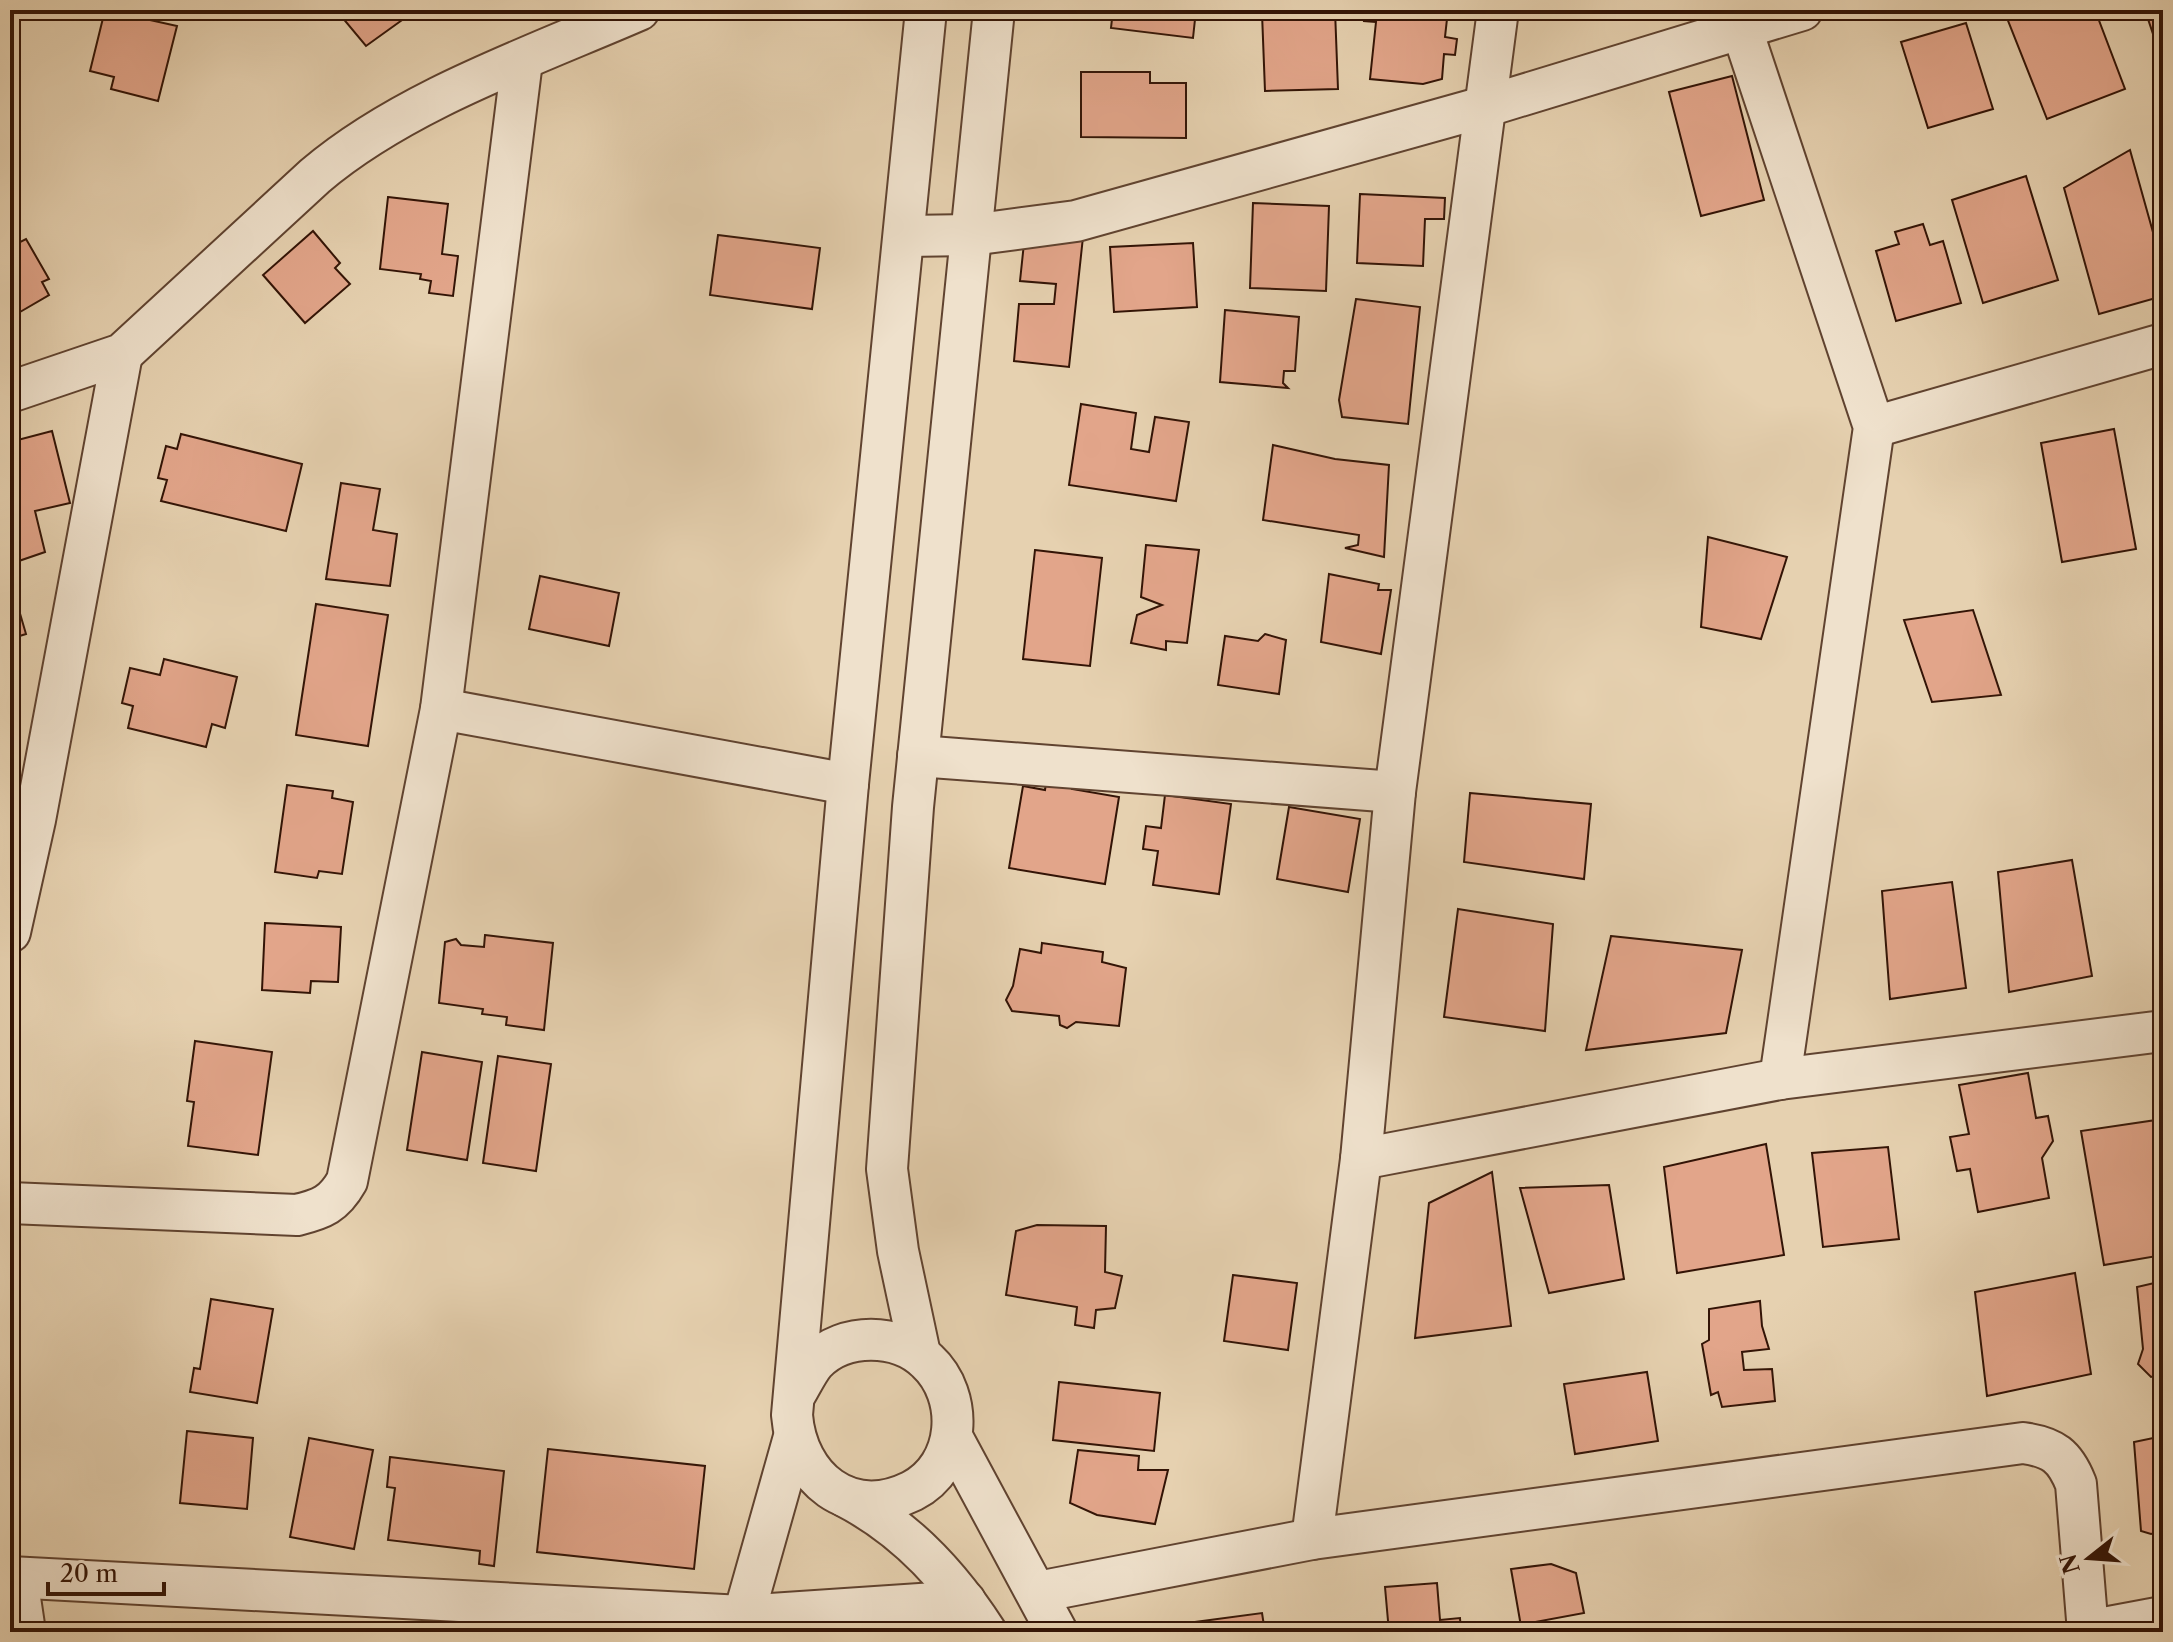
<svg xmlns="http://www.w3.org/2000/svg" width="2173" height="1642" viewBox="0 0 2173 1642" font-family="'Libre Caslon Text',serif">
<rect width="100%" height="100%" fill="#e6d1b0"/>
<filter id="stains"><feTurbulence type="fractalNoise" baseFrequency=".0025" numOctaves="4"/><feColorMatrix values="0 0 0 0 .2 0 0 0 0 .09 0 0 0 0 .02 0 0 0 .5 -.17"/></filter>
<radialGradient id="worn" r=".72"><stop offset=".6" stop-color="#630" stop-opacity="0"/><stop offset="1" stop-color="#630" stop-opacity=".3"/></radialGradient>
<g fill="#e2a58a" stroke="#331406" stroke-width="2">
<polygon points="105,10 177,26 158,101 111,89 114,77 90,71"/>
<polygon points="336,10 416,10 366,46"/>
<polygon points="1113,10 1196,10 1193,38 1111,28"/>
<polygon points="1284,10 1335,10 1338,89 1265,91 1262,13"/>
<polygon points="1365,10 1448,10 1445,37 1457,39 1455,55 1444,54 1442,79 1423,84 1370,79 1376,22 1364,21"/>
<polygon points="2013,10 2095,10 2125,89 2047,119 2005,13"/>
<polygon points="2145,10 2163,10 2163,64"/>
<polygon points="1966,23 1993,109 1928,128 1901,42"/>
<polygon points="1081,72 1150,72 1150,83 1186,83 1186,138 1081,137"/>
<polygon points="1732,76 1764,200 1701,216 1669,92"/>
<polygon points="2130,150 2163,268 2163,296 2099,314 2064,188"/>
<polygon points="2026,176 2058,280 1983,303 1952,200"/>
<polygon points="1360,194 1445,198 1444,219 1425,219 1423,266 1357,263"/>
<polygon points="388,197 448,204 442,254 458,256 453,296 429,293 431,281 420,279 421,274 380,269"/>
<polygon points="1253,203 1329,206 1326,291 1250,288"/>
<polygon points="1923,224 1930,245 1943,241 1961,303 1896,321 1876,251 1899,244 1895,232"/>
<polygon points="313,231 340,263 335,268 350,284 305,323 263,275"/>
<polygon points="718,235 820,248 812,309 710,295"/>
<polygon points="1083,237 1069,367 1014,361 1019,304 1054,304 1056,284 1020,281 1024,243"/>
<polygon points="26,239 49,279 42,282 49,295 20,312 13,301 10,303 10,247"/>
<polygon points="1193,243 1197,307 1114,312 1110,247"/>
<polygon points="1356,299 1420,307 1408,424 1342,417 1339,400"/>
<polygon points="1225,310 1299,317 1295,371 1284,371 1283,383 1288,388 1220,382"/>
<polygon points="1081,404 1136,413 1131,449 1149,452 1155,417 1189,422 1176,501 1069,485"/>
<polygon points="2114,429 2136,549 2062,562 2041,443"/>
<polygon points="52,431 70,503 35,511 45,552 10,564 10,442"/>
<polygon points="181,434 302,464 286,531 161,501 167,480 158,478 166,446 177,449"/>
<polygon points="1273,445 1335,459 1389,465 1384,557 1345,548 1358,545 1359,535 1263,520"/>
<polygon points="341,483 380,489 373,530 397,534 390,586 326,579"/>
<polygon points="1708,537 1787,557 1761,639 1701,627"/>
<polygon points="1146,545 1199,550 1187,643 1166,641 1166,650 1131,643 1137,615 1162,605 1141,597"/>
<polygon points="1035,550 1102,558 1090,666 1023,659"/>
<polygon points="1329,574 1379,584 1378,590 1391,590 1381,654 1321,642"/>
<polygon points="540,576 619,593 609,646 529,629"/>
<polygon points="14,593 26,634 10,639 10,594"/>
<polygon points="316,604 388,615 368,746 296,735"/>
<polygon points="1973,610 2001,695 1932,702 1904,620"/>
<polygon points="1265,634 1286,640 1279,694 1218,685 1225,636 1258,641"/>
<polygon points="10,659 18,684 10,686"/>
<polygon points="164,659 237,677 225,728 212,724 206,747 128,728 133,706 122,703 130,668 160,675"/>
<polygon points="1049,765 1075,769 1072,789 1119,797 1105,884 1009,868 1023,786 1045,790"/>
<polygon points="287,785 333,791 332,798 353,802 342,874 319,871 317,878 275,872"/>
<polygon points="1470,793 1591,804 1584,879 1464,862"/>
<polygon points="1165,795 1231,804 1219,894 1153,885 1158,851 1143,849 1146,826 1161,828"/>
<polygon points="1289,807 1360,819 1348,892 1277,879"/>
<polygon points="2072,860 2092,976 2009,992 1998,872"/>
<polygon points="1952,882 1966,988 1890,999 1882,891"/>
<polygon points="1458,909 1553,924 1545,1031 1444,1017"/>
<polygon points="265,923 341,927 338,982 311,981 310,993 262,990"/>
<polygon points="485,935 553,943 544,1030 506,1025 507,1017 482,1014 483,1009 439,1003 445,942 456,939 461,945 484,947"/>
<polygon points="1611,936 1742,950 1726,1033 1586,1050"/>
<polygon points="1042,943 1103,952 1102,962 1126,968 1119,1026 1076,1022 1067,1028 1060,1025 1059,1016 1012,1011 1006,1000 1013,986 1020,949 1041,953"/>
<polygon points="195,1041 272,1052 258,1155 188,1146 194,1102 187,1101"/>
<polygon points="422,1052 482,1062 467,1160 407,1150"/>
<polygon points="498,1056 551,1064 536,1171 483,1163"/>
<polygon points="2028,1073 2036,1118 2048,1116 2053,1141 2042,1158 2049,1198 1978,1212 1970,1169 1957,1171 1950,1137 1969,1134 1959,1085"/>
<polygon points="2163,1119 2163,1255 2104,1265 2081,1131"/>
<polygon points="1766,1144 1784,1255 1677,1273 1664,1167"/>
<polygon points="1888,1147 1899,1239 1823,1247 1812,1153"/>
<polygon points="1492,1172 1511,1326 1415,1338 1429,1203"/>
<polygon points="1609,1185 1624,1279 1549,1293 1520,1188"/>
<polygon points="1037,1225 1106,1226 1105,1272 1122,1276 1115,1308 1096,1310 1094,1328 1075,1325 1077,1307 1006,1295 1016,1231"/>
<polygon points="2075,1273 2091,1374 1987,1396 1975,1292"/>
<polygon points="1233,1275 1297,1283 1288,1350 1224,1341"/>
<polygon points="2163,1281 2163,1374 2151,1377 2138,1364 2143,1349 2137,1287"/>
<polygon points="211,1299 273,1309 257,1403 190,1392 194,1368 200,1369"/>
<polygon points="1760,1301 1762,1326 1769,1349 1742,1352 1744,1370 1772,1369 1775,1401 1722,1407 1718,1392 1711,1395 1702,1344 1709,1340 1709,1309"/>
<polygon points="1647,1372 1658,1441 1575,1454 1564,1384"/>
<polygon points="1059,1382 1160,1393 1154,1451 1053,1440"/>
<polygon points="187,1431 253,1438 247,1509 180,1503"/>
<polygon points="2163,1436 2163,1531 2151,1534 2141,1531 2134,1442"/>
<polygon points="309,1438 373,1450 354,1549 290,1537"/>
<polygon points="548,1449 705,1466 694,1569 537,1552"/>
<polygon points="1078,1450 1139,1456 1138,1470 1168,1470 1155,1524 1097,1515 1070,1503"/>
<polygon points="390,1457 504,1471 494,1566 479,1564 480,1551 388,1540 395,1488 387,1487"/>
<polygon points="1551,1564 1576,1573 1584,1613 1535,1622 1536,1632 1522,1632 1511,1569"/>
<polygon points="1437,1583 1440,1620 1460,1618 1461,1632 1389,1632 1385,1587"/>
<polygon points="1262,1613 1265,1632 1173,1632 1180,1624"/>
</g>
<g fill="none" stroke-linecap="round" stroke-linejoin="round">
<g stroke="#604330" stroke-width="44">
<g id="street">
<polyline points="1742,30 1874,427 1780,1079"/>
<polyline points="906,236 971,235 1076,221 1487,106 1802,10"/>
<path d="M 10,392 L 122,354 L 315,176 C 403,101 533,56 639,10"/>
<polyline points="1874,427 2163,344"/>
<polyline points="441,709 848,784"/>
<polyline points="918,756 1395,792"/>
<polyline points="10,932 35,820 122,354"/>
<polyline points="1361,1159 1780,1079 2163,1031"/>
<path d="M 10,1203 L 297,1215 C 322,1209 334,1204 347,1181 L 441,709 L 522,61"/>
<polyline points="920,1354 898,1251 887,1169 913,807 994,10"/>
<path d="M 796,1393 C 802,1383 808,1370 815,1362 C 844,1332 898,1333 927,1361 C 965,1396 961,1466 912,1491 C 849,1522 797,1478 792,1415 L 848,784 L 926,10"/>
<polyline points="952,1437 1057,1632"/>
<path d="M 846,1497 C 906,1528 950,1576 986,1632"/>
<polyline points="1312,1539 1361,1159 1395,792 1498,10"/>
<polyline points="10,1577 742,1616 965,1601"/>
<polyline points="17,1578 25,1632"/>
<path d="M 1038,1592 L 1312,1539 L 2023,1443 C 2053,1447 2065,1456 2076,1484 L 2088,1632"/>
<polyline points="2088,1631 2163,1617"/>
<polyline points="739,1632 794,1437"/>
</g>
</g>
<use href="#street" stroke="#efe1cc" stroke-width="40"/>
</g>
<rect width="2173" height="1642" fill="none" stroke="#e6d1b0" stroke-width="40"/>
<rect x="12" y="12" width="2149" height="1618" fill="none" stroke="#331406" stroke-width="4"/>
<rect x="20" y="20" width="2133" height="1602" fill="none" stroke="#331406" stroke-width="2"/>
<g transform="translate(2089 1558) rotate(253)" stroke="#efe1cc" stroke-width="6" paint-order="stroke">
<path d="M0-6L14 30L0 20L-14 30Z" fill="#331406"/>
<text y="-12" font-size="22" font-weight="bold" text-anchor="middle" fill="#331406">N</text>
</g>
<path d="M48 1582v12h116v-12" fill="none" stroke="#331406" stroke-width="4"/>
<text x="60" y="1582" font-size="24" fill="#331406" stroke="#efe1cc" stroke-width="6" paint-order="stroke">20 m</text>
<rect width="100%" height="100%" filter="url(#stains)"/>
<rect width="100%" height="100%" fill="url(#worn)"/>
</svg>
